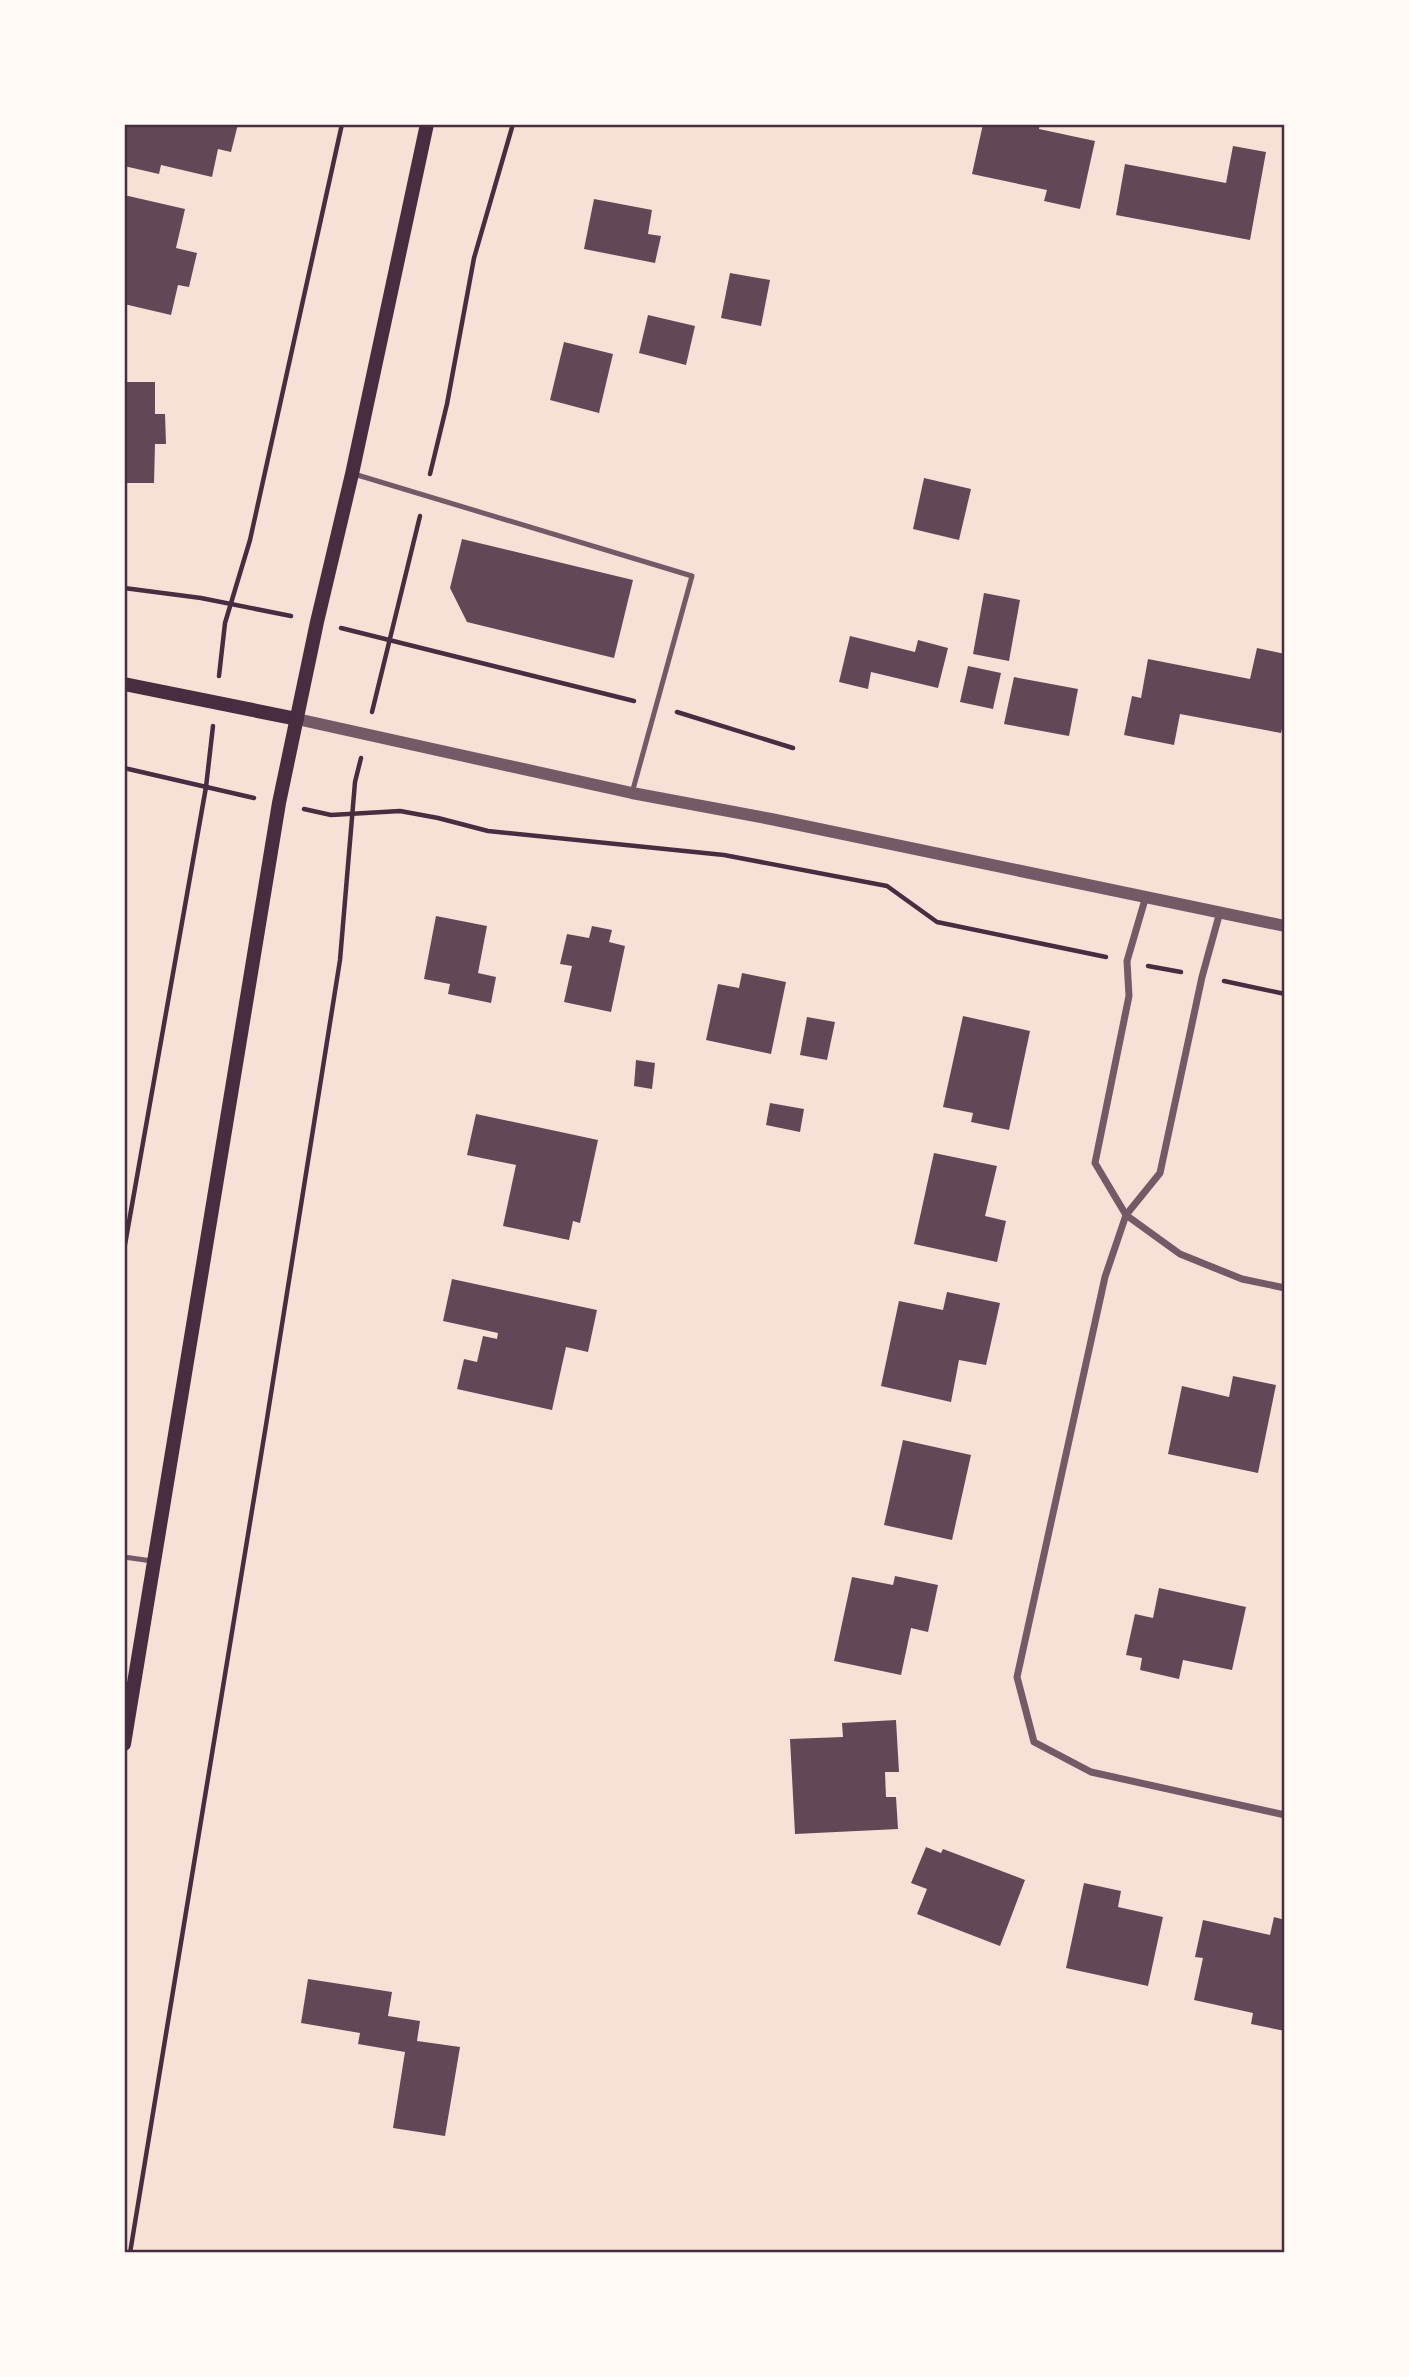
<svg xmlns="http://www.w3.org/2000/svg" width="1409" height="2377" viewBox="0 0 1409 2377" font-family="Figtree,sans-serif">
<rect width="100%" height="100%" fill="#f7e1d7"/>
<g fill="#644757">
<polygon points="124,124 151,125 238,124 231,152 218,149 212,177 161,165 159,174 124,166"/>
<polygon points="983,124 1040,124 1039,129 1095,141 1080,209 1044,201 1047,190 972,174"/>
<polygon points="1233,146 1266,152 1250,240 1116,215 1125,164 1226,183"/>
<polygon points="124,195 185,209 176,248 197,253 189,287 178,285 171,315 124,304"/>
<polygon points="594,199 652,210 648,234 661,236 655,263 584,249"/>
<polygon points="730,273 770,280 761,326 721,318"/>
<polygon points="648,315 695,326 686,365 639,353"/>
<polygon points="564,342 613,354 599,413 550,400"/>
<polygon points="124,382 155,382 155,414 165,414 166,444 155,444 154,483 124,483"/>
<polygon points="924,478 971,489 959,540 913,529"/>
<polygon points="462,539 633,580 614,658 467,622 450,588"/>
<polygon points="984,593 1020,600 1009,661 973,654"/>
<polygon points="850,636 915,652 918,640 948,648 938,688 871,672 868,689 839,682"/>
<polygon points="1257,648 1285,654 1285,715 1281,733 1180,714 1174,745 1124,735 1132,696 1141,698 1148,659 1250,679"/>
<polygon points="968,666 1001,673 993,709 960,702"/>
<polygon points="1014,677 1078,689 1069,736 1004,724"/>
<polygon points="436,916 487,926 478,973 496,977 491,1003 448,994 450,984 424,979"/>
<polygon points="592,926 612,930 609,942 625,946 611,1012 564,1002 572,966 560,964 567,934 589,938"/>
<polygon points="742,973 786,982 771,1054 706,1040 718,984 739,988"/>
<polygon points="963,1016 1030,1031 1009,1130 971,1122 973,1113 943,1107"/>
<polygon points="807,1017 835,1022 827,1060 800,1055"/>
<polygon points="636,1060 655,1063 652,1089 634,1086"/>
<polygon points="770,1103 804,1109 800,1132 766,1125"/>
<polygon points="476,1114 598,1140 580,1223 573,1221 569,1240 503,1226 516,1165 467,1155"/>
<polygon points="934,1153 997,1166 985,1216 1006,1221 997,1262 914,1244"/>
<polygon points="452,1279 597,1310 588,1352 566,1347 552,1410 457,1389 464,1359 477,1362 483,1336 497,1339 498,1333 443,1321"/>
<polygon points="947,1292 1000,1303 986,1365 959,1360 951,1402 881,1386 899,1301 943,1310"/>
<polygon points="1233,1376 1276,1385 1258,1473 1168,1454 1182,1386 1229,1397"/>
<polygon points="903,1440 971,1455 952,1540 884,1525"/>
<polygon points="895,1576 938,1585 928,1632 911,1628 901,1675 834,1661 852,1577 893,1585"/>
<polygon points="1159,1588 1246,1607 1232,1670 1183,1660 1179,1679 1140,1670 1142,1658 1126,1655 1135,1614 1153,1618"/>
<polygon points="896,1720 899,1772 885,1772 886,1797 896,1797 898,1829 795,1834 790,1739 843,1737 842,1723"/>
<polygon points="926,1847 941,1853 943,1849 1025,1880 1000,1946 917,1914 927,1889 911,1883"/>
<polygon points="1084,1883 1121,1891 1118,1907 1163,1917 1148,1986 1066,1968"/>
<polygon points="1274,1917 1285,1920 1285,2031 1251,2024 1253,2013 1194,2000 1203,1958 1195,1957 1203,1920 1270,1935"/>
<polygon points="308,1979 392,1992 388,2016 420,2021 417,2041 460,2047 445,2136 393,2128 405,2052 358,2044 360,2033 301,2023"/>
</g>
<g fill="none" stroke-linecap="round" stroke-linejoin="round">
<g stroke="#4a2c40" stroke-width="4.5">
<polyline points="430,474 447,404 474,258 513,124"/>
<polyline points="124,588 201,598 291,616"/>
<polyline points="341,628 634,701"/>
<polyline points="219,676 225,623 250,540 342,124"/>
<polyline points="372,712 420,516"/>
<polyline points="677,712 793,748"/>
<polyline points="124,768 254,798"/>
<polyline points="304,809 331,815 400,811 438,818 488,831 724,855 887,886 937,922 1106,957"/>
<polyline points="1148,966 1181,972"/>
<polyline points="1224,981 1285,994"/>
<polyline points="124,1250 206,787 213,726"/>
<polyline points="130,2253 266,1425 340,960 355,782 361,758"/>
</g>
<g stroke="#755966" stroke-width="5">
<polyline points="354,474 692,576 632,793"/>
<polyline points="124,1557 152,1561"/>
</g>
<g stroke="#755966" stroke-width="7">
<polyline points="1146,896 1127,961 1129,996 1095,1163 1126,1215 1180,1254 1242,1279 1285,1288"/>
<polyline points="1220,912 1202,977 1160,1173 1126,1215 1105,1277 1017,1677 1034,1742 1091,1772 1285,1815"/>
</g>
<polyline stroke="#755966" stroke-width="12" points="297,719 632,793 771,819 1285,926"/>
<g stroke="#4a2c40" stroke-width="14">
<polyline points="124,684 297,719"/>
<polyline points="124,1744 279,803 317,622 352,474 427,124"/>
</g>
</g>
<rect width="1409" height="2377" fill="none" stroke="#fffaf5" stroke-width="252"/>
<rect x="126" y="126" width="1157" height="2125" fill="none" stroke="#4a2c40" stroke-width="2.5"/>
</svg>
